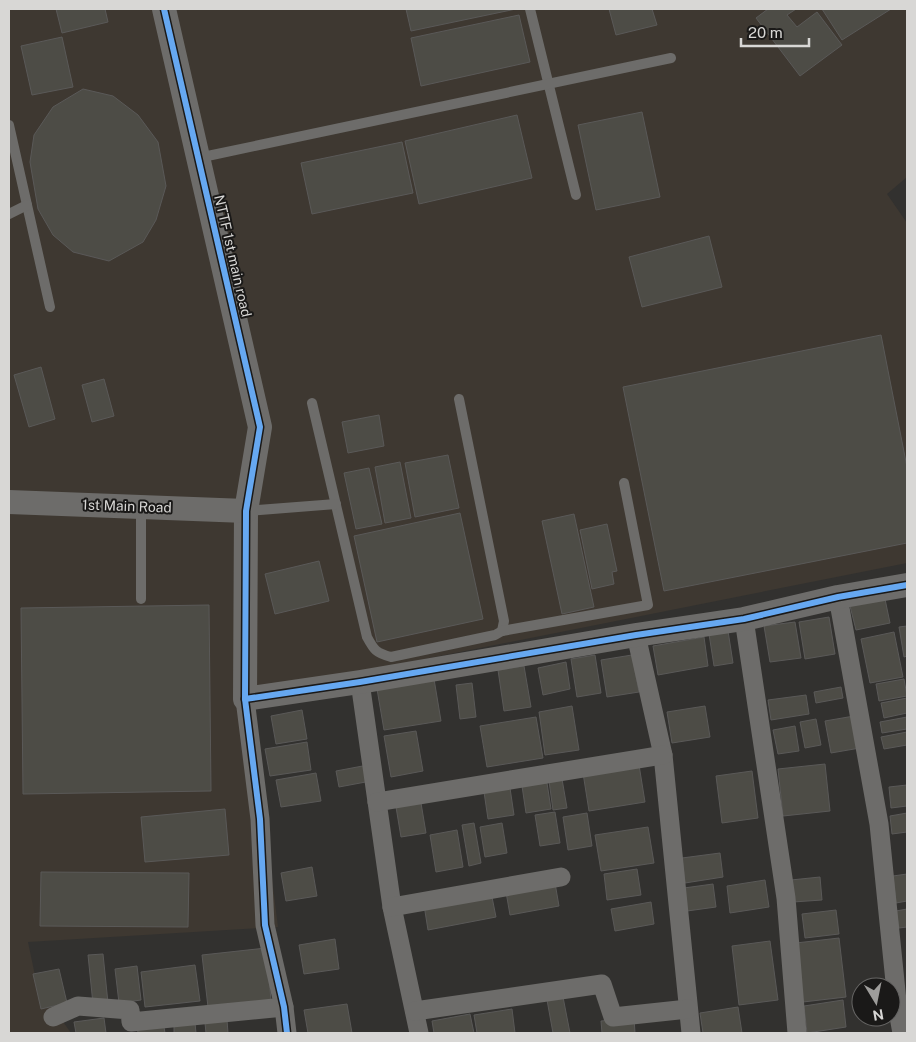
<svg xmlns="http://www.w3.org/2000/svg" width="916" height="1042" viewBox="0 0 916 1042" font-family="'Public Sans',sans-serif">
<rect width="100%" height="100%" fill="#32312f"/>
<polygon fill="#3e3831" points="9,9 907,9 907,177 887,194 907,223 907,563 249,694 278,927 28,942 37,985 71,1033 9,1033"/>
<g fill="#4d4c46" stroke="#5a5958">
<polygon points="56,9 105,9 108,22 62,33"/>
<polygon points="406,9 516,9 411,31"/>
<polygon points="609,9 652,9 657,25 616,35"/>
<polygon points="768,9 796,9 787,15 797,27 817,12 842,45 800,76 756,18"/>
<polygon points="822,9 891,9 842,40"/>
<polygon points="519,15 530,62 421,86 411,38"/>
<polygon points="62,37 73,87 32,95 21,46"/>
<polygon points="83,89 113,96 138,115 158,142 166,186 156,220 143,242 109,261 73,252 53,235 38,209 30,162 34,135 53,107"/>
<polygon points="642,112 660,197 596,210 578,125"/>
<polygon points="517,115 532,178 419,204 405,141"/>
<polygon points="402,142 413,193 312,214 301,163"/>
<polygon points="709,236 722,287 642,307 629,257"/>
<polygon points="881,335 907,467 907,543 664,591 623,387"/>
<polygon points="41,367 55,419 29,427 14,375"/>
<polygon points="104,379 114,416 92,422 82,385"/>
<polygon points="379,415 384,446 348,453 342,422"/>
<polygon points="448,455 459,508 415,517 405,463"/>
<polygon points="400,462 411,518 385,523 375,467"/>
<polygon points="369,468 382,524 356,529 344,473"/>
<polygon points="460,513 483,619 377,642 354,536"/>
<polygon points="574,514 594,607 562,614 542,521"/>
<polygon points="607,524 617,571 612,572 614,584 592,589 580,530"/>
<polygon points="319,561 329,601 275,614 265,574"/>
<polygon points="885,599 890,623 856,630 850,606"/>
<polygon points="209,605 211,791 23,794 21,608"/>
<polygon points="829,617 835,654 805,659 799,622"/>
<polygon points="795,622 801,658 770,662 764,626"/>
<polygon points="907,626 907,656 904,657 899,627"/>
<polygon points="728,631 733,663 714,666 709,634"/>
<polygon points="894,632 903,677 870,683 861,639"/>
<polygon points="704,637 708,666 658,675 653,646"/>
<polygon points="595,655 601,693 577,697 571,659"/>
<polygon points="632,655 639,692 607,697 601,660"/>
<polygon points="566,662 570,689 543,695 538,668"/>
<polygon points="524,666 531,707 504,711 498,670"/>
<polygon points="434,679 441,721 384,730 377,689"/>
<polygon points="904,679 907,696 879,701 876,684"/>
<polygon points="472,683 476,717 460,719 456,685"/>
<polygon points="841,687 843,698 816,703 814,692"/>
<polygon points="806,695 809,714 771,720 768,700"/>
<polygon points="907,698 907,713 884,718 881,703"/>
<polygon points="572,706 579,750 545,755 539,712"/>
<polygon points="705,706 710,737 672,743 667,712"/>
<polygon points="302,710 307,739 276,744 271,716"/>
<polygon points="854,716 860,748 831,753 825,721"/>
<polygon points="536,717 543,758 487,767 480,726"/>
<polygon points="907,717 907,729 882,733 880,722"/>
<polygon points="816,719 821,745 805,748 800,722"/>
<polygon points="795,726 799,751 778,754 773,730"/>
<polygon points="416,731 423,771 391,777 384,736"/>
<polygon points="907,732 907,745 884,749 881,737"/>
<polygon points="307,742 311,770 270,776 265,749"/>
<polygon points="825,764 830,811 783,816 778,769"/>
<polygon points="368,765 371,781 339,787 336,771"/>
<polygon points="639,765 645,802 589,811 583,773"/>
<polygon points="752,771 758,818 722,823 716,776"/>
<polygon points="316,773 321,801 281,807 276,780"/>
<polygon points="562,779 567,808 553,810 549,781"/>
<polygon points="547,783 551,809 526,813 522,786"/>
<polygon points="907,785 907,806 891,808 889,787"/>
<polygon points="510,788 514,815 488,819 484,792"/>
<polygon points="420,797 426,833 401,837 395,801"/>
<polygon points="225,809 229,855 145,862 141,817"/>
<polygon points="555,812 560,843 540,846 535,815"/>
<polygon points="587,813 592,846 568,850 563,817"/>
<polygon points="907,813 907,832 892,834 890,816"/>
<polygon points="474,823 481,863 469,866 462,825"/>
<polygon points="502,823 507,853 485,857 480,827"/>
<polygon points="648,827 654,863 601,871 595,835"/>
<polygon points="457,830 463,867 436,872 430,835"/>
<polygon points="720,853 723,877 685,883 682,858"/>
<polygon points="312,867 317,896 286,901 281,873"/>
<polygon points="637,869 641,895 607,900 604,874"/>
<polygon points="41,872 189,873 188,927 40,926"/>
<polygon points="907,874 907,901 896,903 893,876"/>
<polygon points="820,877 822,900 793,902 791,880"/>
<polygon points="765,880 769,907 730,913 727,886"/>
<polygon points="555,883 559,906 510,915 506,892"/>
<polygon points="713,884 716,907 687,911 684,888"/>
<polygon points="491,892 496,917 428,930 424,905"/>
<polygon points="651,902 654,924 615,931 611,909"/>
<polygon points="907,909 907,927 899,928 896,911"/>
<polygon points="836,910 839,934 805,938 802,914"/>
<polygon points="839,938 846,997 803,1002 796,943"/>
<polygon points="335,939 339,969 304,974 299,945"/>
<polygon points="770,941 778,1000 739,1005 732,946"/>
<polygon points="266,948 271,1000 208,1007 202,955"/>
<polygon points="103,954 108,1003 93,1004 88,955"/>
<polygon points="195,965 200,1001 145,1007 141,972"/>
<polygon points="137,966 141,1000 119,1003 115,969"/>
<polygon points="59,969 67,1003 41,1009 33,974"/>
<polygon points="563,997 570,1033 553,1033 547,1000"/>
<polygon points="843,1000 846,1027 807,1033 804,1006"/>
<polygon points="347,1004 352,1033 308,1033 304,1010"/>
<polygon points="738,1007 742,1033 703,1033 700,1013"/>
<polygon points="512,1009 515,1033 477,1033 474,1015"/>
<polygon points="470,1014 474,1033 434,1033 432,1021"/>
<polygon points="104,1018 106,1033 76,1033 74,1022"/>
<polygon points="634,1018 635,1033 602,1033 601,1021"/>
<polygon points="227,1020 228,1033 206,1033 205,1023"/>
<polygon points="163,1021 165,1033 138,1033 137,1025"/>
<polygon points="195,1023 196,1033 174,1033 174,1025"/>
</g>
<g fill="none" stroke-linecap="round" stroke-linejoin="round">
<g stroke="#6d6c6a" stroke-width="10">
<polyline points="530,9 576,195"/>
<polyline points="9,125 50,307"/>
<polyline points="198,158 671,58"/>
<polyline points="9,214 27,205"/>
<polyline points="459,399 504,621 502,631"/>
<path d="M 312,403 L 367,637 C 374,650 376,653 391,657 L 495,635 L 502,631 L 648,605 L 624,483"/>
<polyline points="246,511 336,504"/>
<polyline points="141,599 141,507"/>
</g>
<g stroke="#6d6c6a" stroke-width="19">
<polyline points="838,597 879,824 898,1011 902,1033"/>
<polyline points="744,619 786,898 797,1033"/>
<polyline points="636,635 663,755 691,1033"/>
<polyline points="360,682 392,907 419,1033"/>
<polyline points="245,699 260,819 265,925 284,1007 287,1033"/>
<polyline points="377,802 663,755"/>
<polyline points="392,907 561,877"/>
<polyline points="415,1011 602,984 613,1017 688,1009"/>
<polyline points="53,1017 78,1006 130,1010 131,1022 284,1007"/>
</g>
<g stroke="#6d6c6a" stroke-width="24">
<polyline points="164,9 260,427 246,511 245,699 360,682 636,635 744,619 838,597 907,585"/>
<polyline points="9,502 246,511"/>
</g>
<g stroke="#1a1918" stroke-width="9">
<g id="cycleway">
<polyline points="164,9 260,427 246,511 245,699 260,819 265,925 284,1007 287,1033"/>
<polyline points="245,699 360,682 636,635 744,619 838,597 907,585"/>
</g>
</g>
<use href="#cycleway" stroke="#66a8f1" stroke-width="6"/>
</g>
<g text-anchor="middle" dominant-baseline="central" stroke-width="4" stroke-linejoin="round" paint-order="stroke">
<g font-size="14" fill="#d8d7d5" stroke="#1a1918">
<text transform="translate(233 256) rotate(77)">NTTF 1st main road</text>
<text transform="translate(127 506) rotate(2)">1st Main Road</text>
</g>
</g>
<rect width="916" height="1042" fill="none" stroke="#d8d7d5" stroke-width="20"/>
<g transform="translate(876 1002) rotate(170)"><circle r="24" fill="#1a1918" stroke="#666564"/>
<path d="M0-4L9 19L0 12L-9 19Z" fill="#9e9d9b"/>
<text y="-8" font-size="14" font-weight="bold" text-anchor="middle" fill="#d8d7d5">N</text>
</g>
<path d="M741 38v8h68v-8" fill="none" stroke="#d8d7d5" stroke-width="2.5"/>
<text x="748" y="38" font-size="15" fill="#d8d7d5" stroke="#1a1918" stroke-width="4" paint-order="stroke">20 m</text>
</svg>
